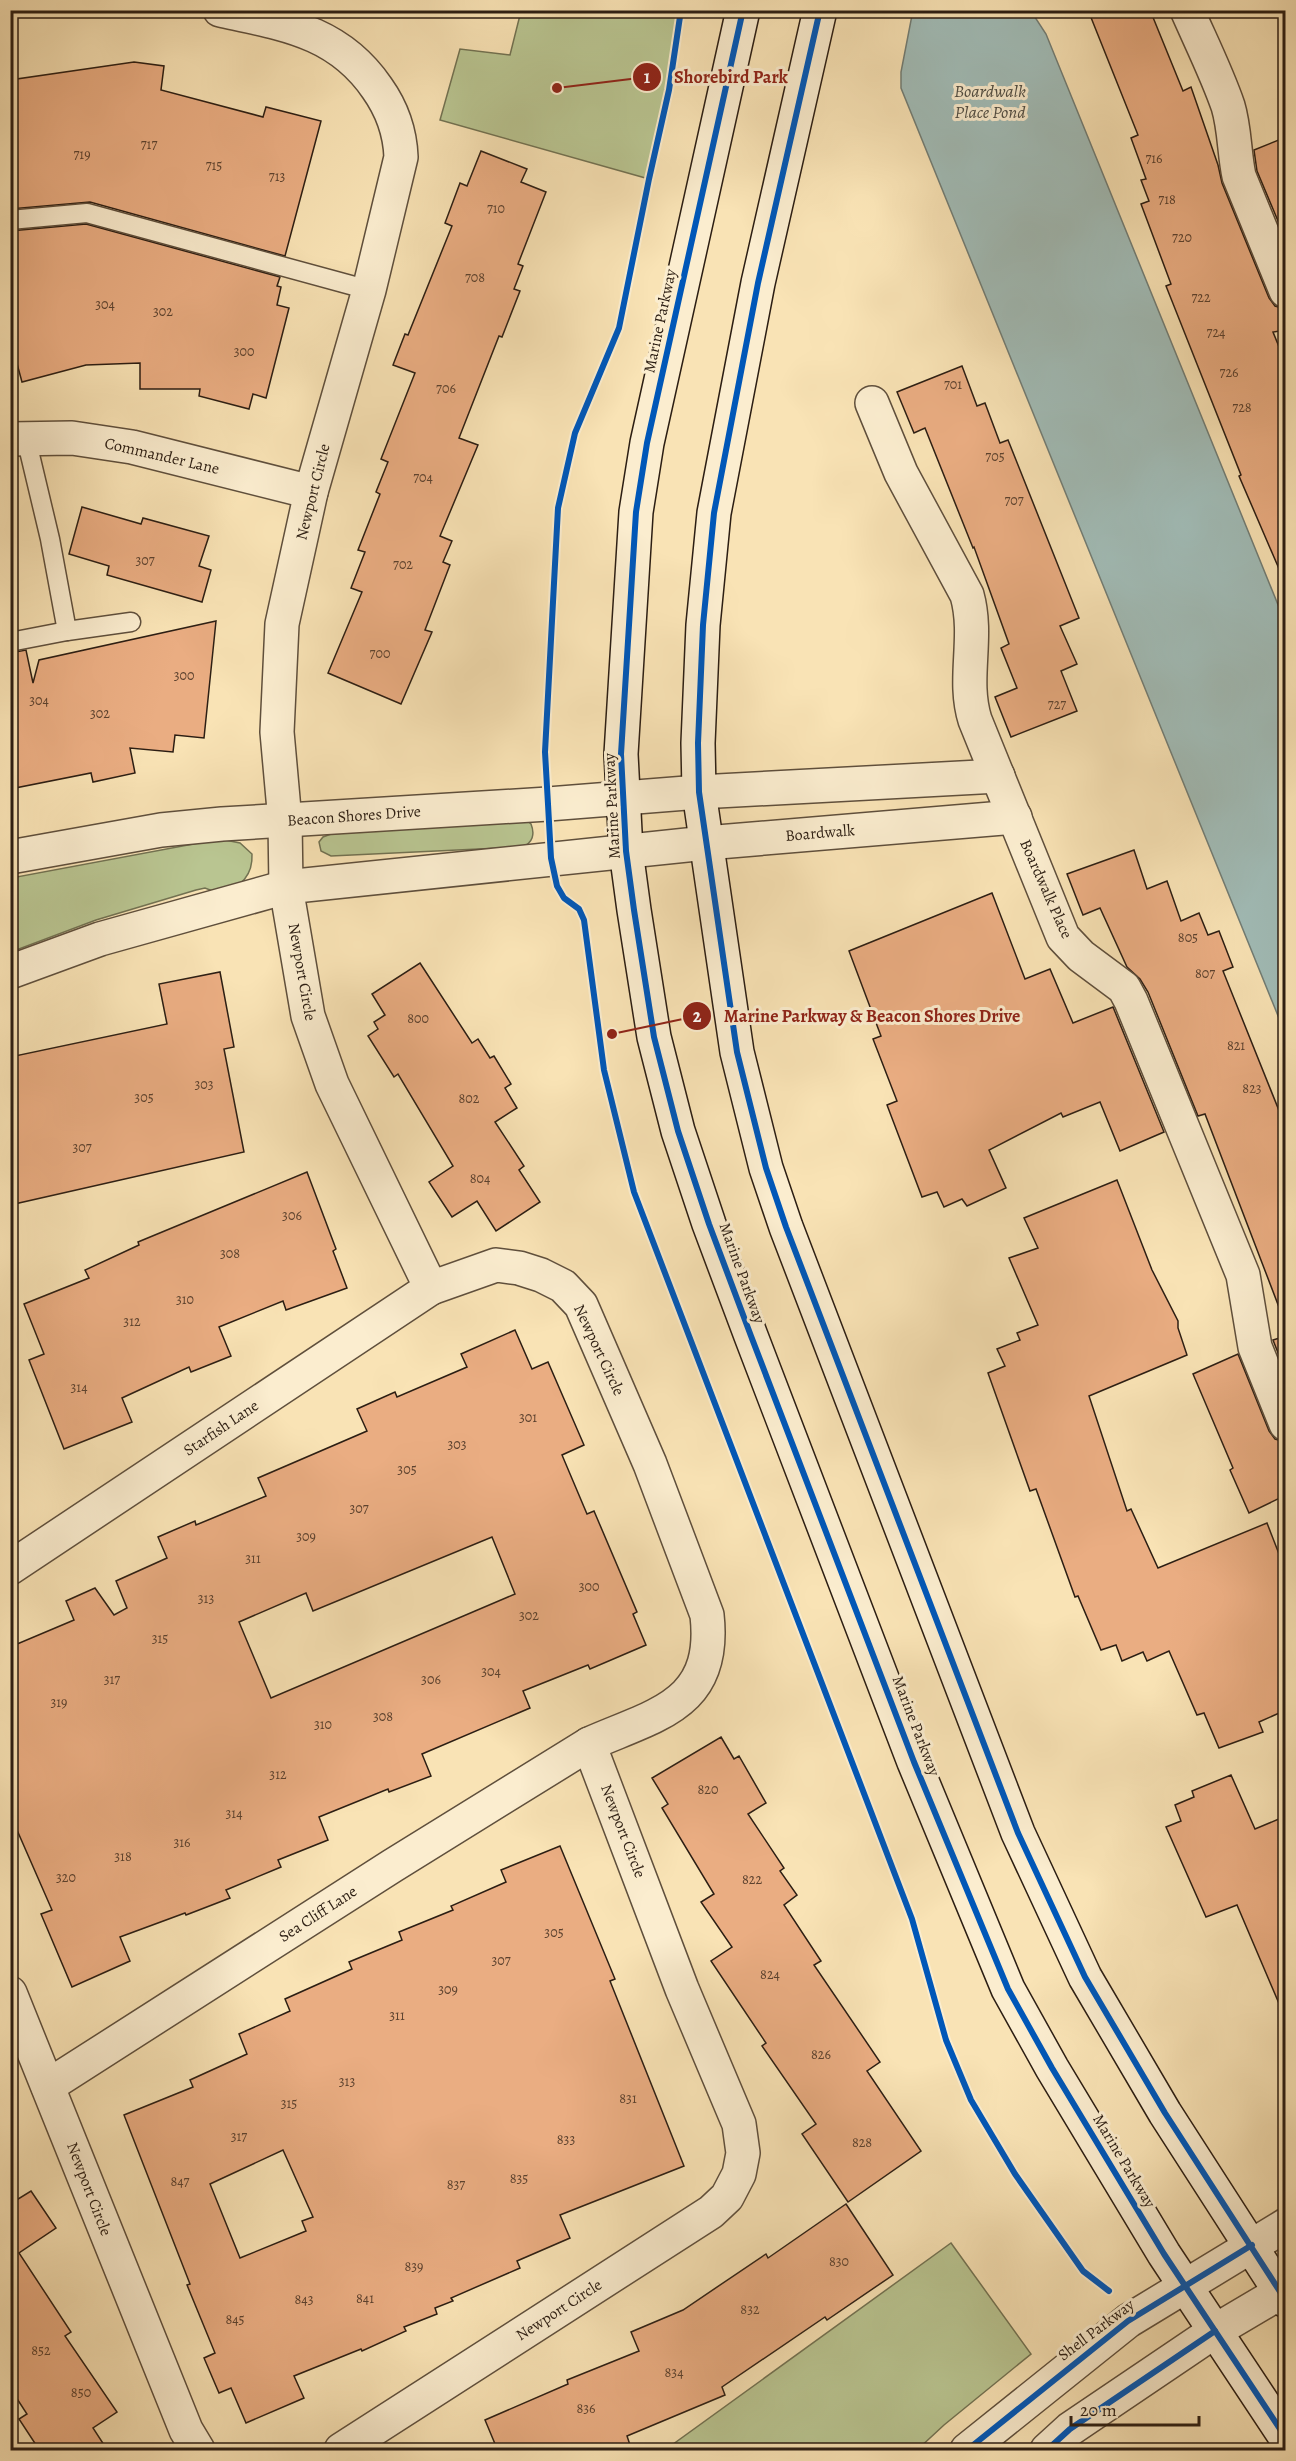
<svg xmlns="http://www.w3.org/2000/svg" width="1296" height="2461" viewBox="0 0 1296 2461" font-family="Alegreya,serif">
<rect width="100%" height="100%" fill="#f9e3b5"/>
<filter id="stains"><feTurbulence type="fractalNoise" baseFrequency=".00333" numOctaves="4"/><feColorMatrix values="0 0 0 0 .2 0 0 0 0 .09 0 0 0 0 .02 0 0 0 .5 -.17"/></filter>
<radialGradient id="worn" r=".72"><stop offset=".6" stop-color="#630" stop-opacity="0"/><stop offset="1" stop-color="#630" stop-opacity=".3"/></radialGradient>
<g fill="#b9c591" stroke="#727252" stroke-width="1.5">
<polygon points="521,11 680,11 649,179 440,120 460,49 510,55"/>
<path d="M 526,820 L 531,824 C 535,834 533,843 522,847 L 331,856 L 321,851 L 319,842 L 323,837 L 331,834 Z"/>
<path d="M 220,839 L 240,843 L 252,854 C 253,876 241,885 223,895 L 205,888 L 196,890 L 96,920 L 11,952 L 11,878 Z"/>
<polygon points="951,2243 1031,2354 944,2425 917,2450 665,2450"/>
</g>
<polygon fill="#a1bcb7" stroke="#727d75" stroke-width="1.5" points="913,10 1031,11 1046,34 1285,622 1285,1033 901,88 901,72"/>
<g fill="#eaad82" stroke="#2c1e13" stroke-width="1.5" fill-rule="evenodd">
<polygon points="1088,10 1150,10 1183,91 1191,87 1218,165 1222,183 1269,298 1275,306 1286,309 1286,330 1273,332 1286,364 1286,585 1239,476 1241,475 1166,286 1171,284 1141,204 1149,201 1141,180 1146,179 1131,138 1138,135"/>
<polygon points="134,62 164,66 161,90 263,117 266,107 321,121 285,256 90,202 10,209 10,80"/>
<polygon points="1286,137 1286,240 1257,171 1254,150"/>
<polygon points="481,151 527,169 521,182 546,192 518,264 523,266 514,289 520,291 502,337 499,336 459,438 478,445 440,536 452,541 443,562 450,565 425,630 432,632 401,704 328,673 362,592 351,588 365,552 358,550 380,494 376,492 388,462 381,459 415,373 393,365 405,334 408,335 452,226 445,223 460,183 467,186"/>
<polygon points="86,224 280,277 277,286 281,287 277,305 289,308 266,398 253,394 249,409 199,396 200,389 140,389 140,363 86,365 22,382 10,338 10,231"/>
<polygon points="962,366 977,406 985,403 1000,443 1008,440 1079,618 1060,626 1077,664 1061,671 1077,711 1011,737 995,697 1017,688 1001,648 1009,644 974,547 973,548 925,428 914,433 897,392"/>
<polygon points="82,507 141,524 143,518 209,536 199,566 211,570 202,602 107,575 109,566 69,554"/>
<polygon points="216,621 204,738 175,735 173,752 130,748 135,773 93,782 91,773 10,789 10,653 26,650 33,683 39,660"/>
<polygon points="1134,850 1147,889 1167,881 1181,921 1199,913 1208,935 1219,931 1233,967 1223,971 1286,1128 1286,1314 1282,1315 1205,1114 1198,1116 1148,992 1140,979 1127,967 1100,908 1083,915 1067,874"/>
<polygon points="992,893 1025,979 1050,969 1073,1023 1113,1007 1164,1132 1120,1151 1100,1102 1063,1117 1061,1113 989,1150 1006,1188 967,1206 962,1199 944,1207 937,1192 922,1197 887,1105 897,1101 873,1039 881,1036 849,951"/>
<polygon points="420,963 472,1043 478,1039 490,1058 494,1056 511,1084 505,1088 517,1108 495,1122 524,1166 519,1170 540,1202 496,1231 477,1201 452,1217 429,1182 453,1166 398,1074 394,1077 368,1036 378,1029 374,1022 385,1015 372,994"/>
<polygon points="220,972 234,1047 224,1049 244,1152 10,1205 10,1057 167,1024 159,984"/>
<polygon points="307,1172 336,1249 333,1251 347,1288 286,1310 283,1301 219,1327 231,1356 191,1372 189,1367 122,1398 132,1422 64,1449 29,1360 44,1354 24,1304 89,1278 85,1270 139,1245 138,1242"/>
<polygon points="1117,1180 1152,1270 1178,1321 1178,1328 1187,1355 1089,1396 1127,1511 1131,1509 1158,1568 1267,1523 1286,1572 1286,1710 1259,1722 1263,1732 1219,1748 1204,1713 1197,1715 1169,1651 1147,1661 1143,1652 1122,1661 1116,1645 1101,1650 1078,1596 1075,1597 1036,1489 1030,1491 988,1373 1005,1366 997,1349 1020,1340 1017,1333 1038,1325 1009,1258 1038,1248 1024,1218"/>
<path d="M 515,1330 L 532,1369 L 548,1362 L 584,1445 L 562,1455 L 587,1514 L 594,1511 L 637,1612 L 633,1614 L 646,1645 L 590,1669 L 588,1665 L 523,1691 L 530,1708 L 422,1754 L 431,1776 L 389,1792 L 388,1789 L 319,1817 L 328,1840 L 278,1860 L 281,1867 L 226,1890 L 230,1898 L 186,1915 L 185,1913 L 120,1937 L 130,1961 L 72,1987 L 41,1914 L 52,1910 L 10,1814 L 10,1647 L 74,1620 L 66,1601 L 95,1588 L 114,1615 L 127,1608 L 116,1581 L 167,1558 L 158,1537 L 195,1521 L 196,1525 L 266,1496 L 258,1478 L 367,1431 L 357,1409 L 395,1392 L 397,1397 L 467,1367 L 461,1354 ZM 492,1537 L 515,1594 L 271,1698 L 239,1622 L 306,1593 L 313,1611 Z"/>
<polygon points="1286,1336 1286,1373 1273,1340"/>
<polygon points="1238,1354 1269,1431 1275,1439 1286,1442 1286,1495 1249,1513 1230,1470 1233,1468 1193,1374"/>
<polygon points="721,1737 734,1759 739,1756 766,1803 748,1814 784,1868 780,1871 797,1895 784,1905 821,1961 814,1965 880,2062 867,2071 921,2151 848,2202 802,2134 816,2124 762,2046 766,2043 711,1961 732,1947 701,1902 714,1894 662,1808 668,1804 652,1778"/>
<polygon points="1231,1775 1255,1829 1286,1816 1286,2020 1237,1905 1206,1917 1166,1827 1181,1821 1175,1805 1194,1797 1192,1791"/>
<path d="M 560,1846 L 615,1979 L 610,1981 L 684,2166 L 560,2215 L 570,2238 L 517,2261 L 520,2268 L 451,2298 L 453,2301 L 435,2308 L 437,2314 L 404,2327 L 406,2331 L 362,2351 L 361,2349 L 294,2376 L 304,2398 L 246,2423 L 231,2388 L 219,2393 L 204,2358 L 215,2353 L 187,2285 L 190,2284 L 124,2115 L 193,2087 L 190,2080 L 247,2054 L 239,2034 L 290,2011 L 285,1999 L 352,1969 L 349,1962 L 402,1940 L 399,1932 L 453,1910 L 451,1906 L 506,1882 L 501,1870 ZM 283,2150 L 313,2217 L 302,2221 L 306,2231 L 240,2258 L 210,2184 Z"/>
<polygon points="31,2191 56,2228 19,2253 71,2332 65,2336 117,2412 93,2428 108,2451 40,2451 19,2419 27,2414 10,2388 10,2204"/>
<polygon points="846,2204 893,2275 827,2320 825,2317 722,2387 725,2395 627,2436 632,2451 498,2451 485,2420 568,2384 567,2380 639,2351 631,2332 683,2310 766,2254 768,2258"/>
</g>
<g fill="none" stroke-linecap="round" stroke-linejoin="round">
<g stroke="#5f4f3c" stroke-width="21">
<g id="service">
<polyline points="10,220 87,213 369,290"/>
<polyline points="26,438 50,539 67,631"/>
<polyline points="10,642 67,631 131,622"/>
</g>
</g>
<g stroke="#5f4f3c" stroke-width="36">
<g id="minor">
<path d="M 220,10 C 284,24 338,31 377,88 C 392,109 400,131 401,157 L 369,290 L 311,492 L 282,624 L 277,732 L 285,821 L 286,887 L 308,1016 L 332,1084 L 431,1288 L 496,1265 L 519,1268 L 541,1275 L 563,1286 L 581,1305 L 650,1464 L 707,1615 C 717,1705 657,1714 589,1744 L 682,1989 L 739,2124 L 743,2153 L 739,2174 L 727,2197 L 711,2212 L 341,2450"/>
<path d="M 1187,10 C 1201,42 1217,74 1228,106 C 1235,129 1234,153 1239,176 L 1286,291"/>
<path d="M 872,403 L 901,473 L 967,595 C 979,638 962,679 975,720 L 1063,937 L 1081,956 L 1124,988 L 1131,1001 L 1243,1275 L 1255,1347 L 1286,1424"/>
<polyline points="10,439 72,438 132,447 311,492"/>
<polyline points="10,857 161,830 222,824 548,804 699,792 998,776"/>
<polyline points="10,972 100,939 286,887 706,843 1015,817"/>
<polyline points="10,1568 431,1288"/>
<polyline points="10,1993 186,2430 198,2450"/>
<polyline points="48,2086 392,1866 589,1744"/>
</g>
</g>
<g stroke="#5f4f3c" stroke-width="36">
<g id="tertiary">
<polyline points="967,2450 1128,2321 1286,2225"/>
<polyline points="1047,2450 1070,2429 1215,2331 1286,2289"/>
</g>
</g>
<g stroke="#2c1e13" stroke-width="36">
<g id="secondary">
<polyline points="743,10 647,443 636,512 621,754 626,851 634,910 654,1037 678,1131 709,1224 751,1336 914,1762 1008,1989 1052,2068 1164,2254 1286,2438"/>
<polyline points="820,10 758,283 714,513 703,625 698,743 699,792 737,1052 766,1168 786,1227 1018,1833 1085,1977 1165,2113 1286,2301"/>
</g>
</g>
<use href="#service" stroke="#fbedcf" stroke-width="18"/>
<use href="#minor" stroke="#fbedcf" stroke-width="33"/>
<use href="#tertiary" stroke="#fbedcf" stroke-width="33"/>
<use href="#secondary" stroke="#fbedcf" stroke-width="33"/>
<g stroke="#fbedcf" stroke-width="10">
<g id="cycleway">
<polyline points="681,10 669,90 649,179 619,328 575,433 558,508 545,752 548,804 551,858 557,886 564,898 579,909 584,920 604,1070 634,1192 912,1919 946,2040 971,2100 1015,2174 1083,2271 1109,2291"/>
<polyline points="743,10 647,443 636,512 621,754 626,851 634,910 654,1037 678,1131 709,1224 751,1336 914,1762 1008,1989 1052,2068 1164,2254 1286,2438"/>
<polyline points="820,10 758,283 714,513 703,625 698,743 699,792 737,1052 766,1168 786,1227 1018,1833 1085,1977 1165,2113 1286,2301"/>
<polyline points="967,2450 1128,2321 1252,2245"/>
<polyline points="1047,2450 1070,2429 1215,2331"/>
</g>
</g>
<use href="#cycleway" stroke="#0057b8" stroke-width="6"/>
</g>
<g text-anchor="middle" dominant-baseline="central" stroke-width="6" stroke-linejoin="round" paint-order="stroke">
<g font-size="14" fill="#5c422f">
<text x="149" y="144">717</text>
<text x="82" y="154">719</text>
<text x="1154" y="158">716</text>
<text x="214" y="165">715</text>
<text x="277" y="176">713</text>
<text x="1167" y="199">718</text>
<text x="496" y="208">710</text>
<text x="1182" y="237">720</text>
<text x="475" y="277">708</text>
<text x="1201" y="297">722</text>
<text x="105" y="304">304</text>
<text x="163" y="311">302</text>
<text x="1216" y="332">724</text>
<text x="244" y="351">300</text>
<text x="1229" y="372">726</text>
<text x="953" y="384">701</text>
<text x="446" y="388">706</text>
<text x="1242" y="407">728</text>
<text x="995" y="456">705</text>
<text x="423" y="477">704</text>
<text x="1014" y="500">707</text>
<text x="145" y="560">307</text>
<text x="403" y="564">702</text>
<text x="380" y="653">700</text>
<text x="184" y="675">300</text>
<text x="39" y="700">304</text>
<text x="1057" y="704">727</text>
<text x="100" y="713">302</text>
<text x="1188" y="937">805</text>
<text x="1205" y="973">807</text>
<text x="418" y="1018">800</text>
<text x="1236" y="1045">821</text>
<text x="204" y="1084">303</text>
<text x="1252" y="1088">823</text>
<text x="144" y="1097">305</text>
<text x="469" y="1098">802</text>
<text x="82" y="1147">307</text>
<text x="480" y="1178">804</text>
<text x="292" y="1215">306</text>
<text x="230" y="1253">308</text>
<text x="185" y="1299">310</text>
<text x="132" y="1321">312</text>
<text x="79" y="1387">314</text>
<text x="528" y="1417">301</text>
<text x="457" y="1444">303</text>
<text x="407" y="1469">305</text>
<text x="359" y="1508">307</text>
<text x="306" y="1536">309</text>
<text x="253" y="1558">311</text>
<text x="589" y="1586">300</text>
<text x="206" y="1598">313</text>
<text x="529" y="1615">302</text>
<text x="160" y="1638">315</text>
<text x="491" y="1671">304</text>
<text x="112" y="1679">317</text>
<text x="431" y="1679">306</text>
<text x="59" y="1702">319</text>
<text x="383" y="1716">308</text>
<text x="323" y="1724">310</text>
<text x="278" y="1774">312</text>
<text x="708" y="1789">820</text>
<text x="234" y="1813">314</text>
<text x="182" y="1842">316</text>
<text x="123" y="1856">318</text>
<text x="66" y="1877">320</text>
<text x="752" y="1879">822</text>
<text x="554" y="1932">305</text>
<text x="501" y="1960">307</text>
<text x="770" y="1974">824</text>
<text x="448" y="1989">309</text>
<text x="397" y="2015">311</text>
<text x="821" y="2054">826</text>
<text x="347" y="2081">313</text>
<text x="628" y="2098">831</text>
<text x="289" y="2103">315</text>
<text x="239" y="2136">317</text>
<text x="566" y="2139">833</text>
<text x="862" y="2142">828</text>
<text x="519" y="2178">835</text>
<text x="180" y="2181">847</text>
<text x="456" y="2184">837</text>
<text x="839" y="2261">830</text>
<text x="414" y="2266">839</text>
<text x="365" y="2298">841</text>
<text x="304" y="2299">843</text>
<text x="750" y="2309">832</text>
<text x="235" y="2319">845</text>
<text x="41" y="2350">852</text>
<text x="674" y="2372">834</text>
<text x="81" y="2392">850</text>
<text x="586" y="2408">836</text>
</g>
<g font-size="16" fill="#2c1e13" stroke="#fbedcf">
<text transform="translate(660 321) rotate(-78)">Marine Parkway</text>
<text transform="translate(162 456) rotate(13)">Commander Lane</text>
<text transform="translate(313 492) rotate(-76)">Newport Circle</text>
<text transform="translate(612 806) rotate(-93)">Marine Parkway</text>
<text transform="translate(354 816) rotate(-4)">Beacon Shores Drive</text>
<text transform="translate(820 833) rotate(-5)">Boardwalk</text>
<text transform="translate(1046 889) rotate(66)">Boardwalk Place</text>
<text transform="translate(302 972) rotate(80)">Newport Circle</text>
<text transform="translate(742 1273) rotate(70)">Marine Parkway</text>
<text transform="translate(599 1350) rotate(65)">Newport Circle</text>
<text transform="translate(221 1428) rotate(-34)">Starfish Lane</text>
<text transform="translate(916 1726) rotate(69)">Marine Parkway</text>
<text transform="translate(623 1831) rotate(69)">Newport Circle</text>
<text transform="translate(318 1914) rotate(-33)">Sea Cliff Lane</text>
<text transform="translate(1124 2161) rotate(59)">Marine Parkway</text>
<text transform="translate(89 2189) rotate(69)">Newport Circle</text>
<text transform="translate(559 2310) rotate(-33)">Newport Circle</text>
<text transform="translate(1096 2330) rotate(-37)">Shell Parkway</text>
</g>
<g font-size="18" font-style="italic" fill="#4f4d44" stroke="#fbedcf">
<text x="990" y="91">Boardwalk<tspan x="990" dy="21">Place Pond</tspan></text>
</g>
</g>
<path fill="none" stroke="#8f2418" stroke-width="2" d="M557 88L647 77M612 1034L697 1016"/>
<g fill="#8f2418" stroke="#fbedcf" stroke-width="2">
<circle cx="557" cy="88" r="6"/>
<circle cx="612" cy="1034" r="6"/>
<circle cx="647" cy="77" r="15"/>
<circle cx="697" cy="1016" r="15"/>
</g>
<g font-size="18" text-anchor="middle" font-weight="bold" fill="#fff">
<text x="647" y="83">1</text>
<text x="697" y="1022">2</text>
</g>
<g font-size="18" text-anchor="middle" font-weight="bold" fill="#8f2418" stroke="#fbedcf" stroke-width="6" stroke-linejoin="round" paint-order="stroke">
<text x="731" y="83">Shorebird Park</text>
<text x="872" y="1022">Marine Parkway &amp; Beacon Shores Drive</text>
</g>
<rect width="1296" height="2461" fill="none" stroke="#f9e3b5" stroke-width="36"/>
<rect x="12" y="12" width="1272" height="2437" fill="none" stroke="#2c1e13" stroke-width="3"/>
<rect x="18" y="18" width="1260" height="2425" fill="none" stroke="#2c1e13" stroke-width="1.5"/>
<path d="M1071 2416v9h128v-9" fill="none" stroke="#2c1e13" stroke-width="3"/>
<text x="1080" y="2416" font-size="18" fill="#2c1e13" stroke="#fbedcf" stroke-width="4.5" paint-order="stroke">20 m</text>
<rect width="100%" height="100%" filter="url(#stains)"/>
<rect width="100%" height="100%" fill="url(#worn)"/>
</svg>
